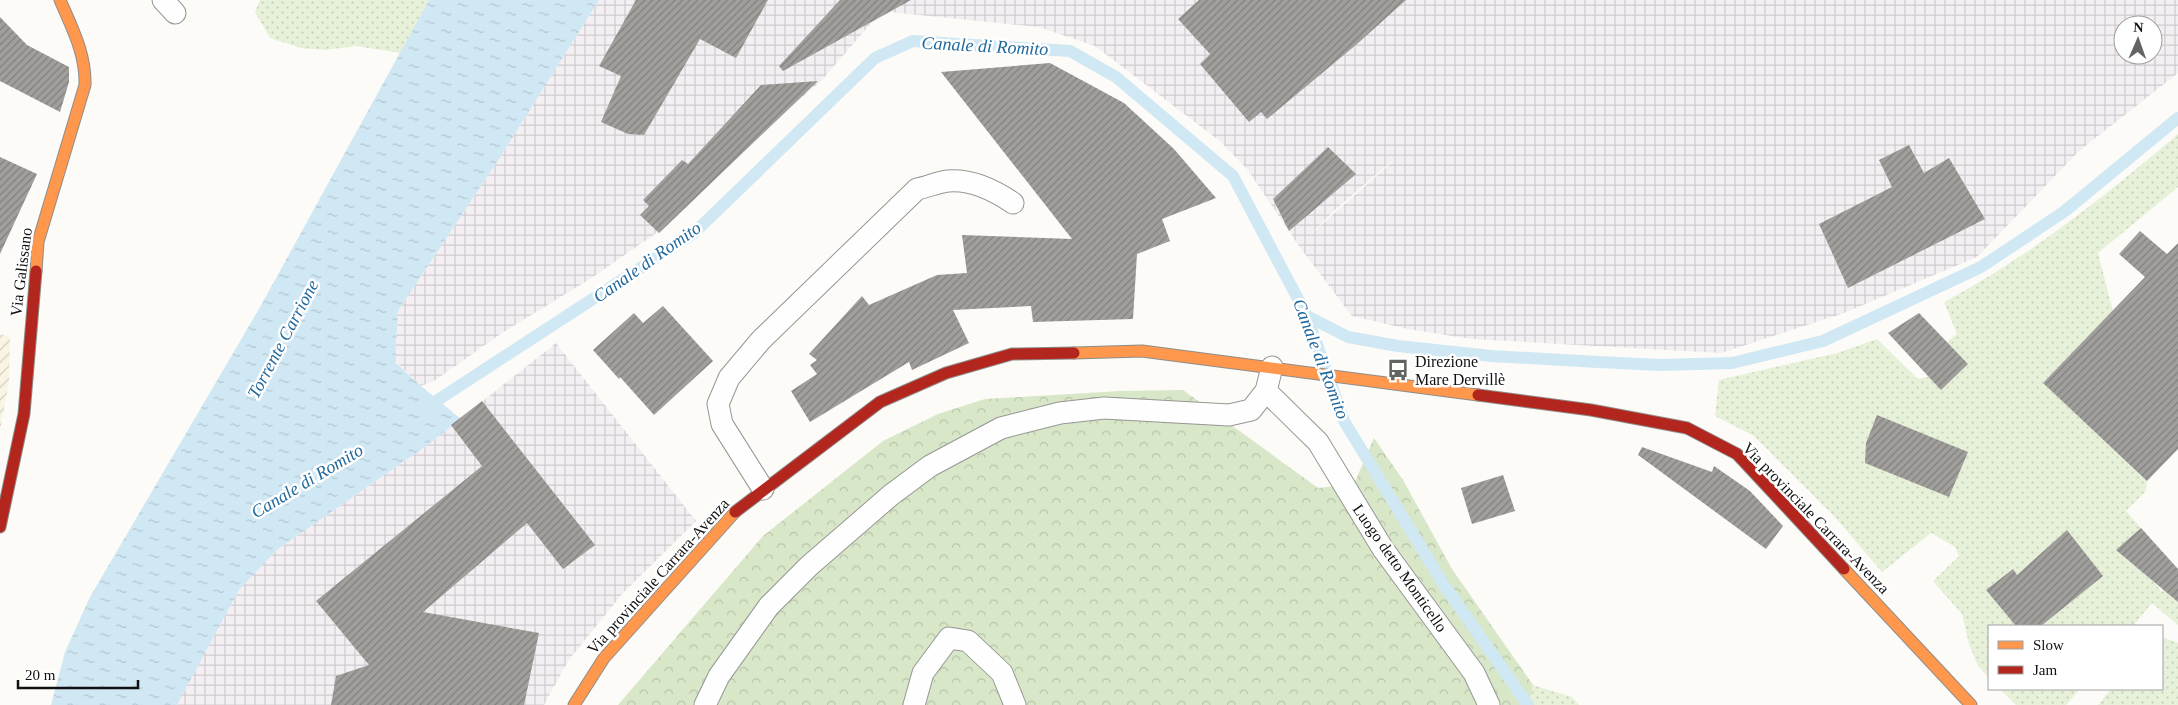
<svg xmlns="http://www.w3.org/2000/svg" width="2178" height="705" viewBox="0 0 2178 705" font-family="'Times New Roman',serif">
<defs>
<pattern id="industrial-grid" width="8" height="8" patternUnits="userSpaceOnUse" patternTransform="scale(1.25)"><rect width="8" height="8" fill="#f4eff2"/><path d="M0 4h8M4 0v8" fill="none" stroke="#d0ccce"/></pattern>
<pattern id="farmland-furrows" width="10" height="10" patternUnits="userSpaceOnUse" patternTransform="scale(1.25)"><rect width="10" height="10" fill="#f8f5e5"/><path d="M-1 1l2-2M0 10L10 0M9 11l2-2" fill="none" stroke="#d4d1c3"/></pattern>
<pattern id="grass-dots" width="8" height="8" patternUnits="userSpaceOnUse" patternTransform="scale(1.25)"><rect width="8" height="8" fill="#e7f1d9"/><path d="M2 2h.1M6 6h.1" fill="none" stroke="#c5ceb9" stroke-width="1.8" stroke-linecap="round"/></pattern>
<pattern id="forest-crowns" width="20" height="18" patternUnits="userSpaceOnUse" patternTransform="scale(1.25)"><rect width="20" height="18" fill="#d8e7c7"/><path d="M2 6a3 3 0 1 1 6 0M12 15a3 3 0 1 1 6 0" fill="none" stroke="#b8c5aa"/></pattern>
<pattern id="water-ripples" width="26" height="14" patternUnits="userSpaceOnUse" patternTransform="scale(1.25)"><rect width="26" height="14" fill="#d0e8f4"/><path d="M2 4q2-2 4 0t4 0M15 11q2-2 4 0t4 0" fill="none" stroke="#b2c6d0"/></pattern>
<pattern id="building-hatch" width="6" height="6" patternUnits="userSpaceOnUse" patternTransform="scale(1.25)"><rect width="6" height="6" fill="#a09f9c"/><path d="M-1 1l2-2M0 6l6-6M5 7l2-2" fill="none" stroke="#81807e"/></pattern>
</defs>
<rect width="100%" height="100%" fill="#fcfbf7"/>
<g fill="url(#industrial-grid)" fill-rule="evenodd">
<path d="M 599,0 L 2178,0 L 2178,73 L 2079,151 L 1977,257 L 1844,313 L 1721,353 L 1471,339 L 1408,329 L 1352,316 L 1299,246 L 1247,169 L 1221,142 L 1095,46 L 1039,27 L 890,12 L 872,22 L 822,80 L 769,126 L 668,225 L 590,279 L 502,333 L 434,381 L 421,386 L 395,361 L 398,311 L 499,159 ZM 2123,25 L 2153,25 L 2153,55 L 2123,55 ZM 1392,161 L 1392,162 L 1310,235 L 1336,209 Z"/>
<polygon points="556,343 696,521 622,594 568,661 544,705 177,705 239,590 277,550 426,446"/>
</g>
<polygon fill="url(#farmland-furrows)" points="0,334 10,337 9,381 0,431"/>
<g fill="url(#grass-dots)">
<polygon points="260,0 429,0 400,53 356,46 325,50 301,48 270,38 255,12"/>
<path d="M 2178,134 L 2178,187 L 2098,253 L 2113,311 L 2043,383 L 2147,481 L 2146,491 L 2126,511 L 2141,528 L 2117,550 L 2156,584 L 2161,592 L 2171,580 L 2178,585 L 2178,625 L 2152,603 L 2133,626 L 1989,626 L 1989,678 L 1978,666 L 1969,644 L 1962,614 L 1933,581 L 1959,556 L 1955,547 L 1931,533 L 1882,572 L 1834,516 L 1754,436 L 1715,416 L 1719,380 L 1837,353 L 1877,339 L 1918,379 L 1942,374 L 1950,382 L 1968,364 L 1947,342 L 1957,334 L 1944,302 C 2029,257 2105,196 2178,134 Z"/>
<polygon points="2162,637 2178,643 2178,705 2098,705 2111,689 2162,689"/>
<polygon points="1533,685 1572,697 1579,705 1529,705"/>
<polygon points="2000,689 2080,689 2066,705 2016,705"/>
</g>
<polygon fill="url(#forest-crowns)" points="1183,390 1318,488 1354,484 1374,438 1403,480 1452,569 1533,685 1529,705 618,705 763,536 883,441 938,414 985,399 1120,391"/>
<polygon fill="url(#water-ripples)" points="429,0 599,0 499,159 398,311 395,362 421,386 461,419 426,446 277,550 239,590 177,705 51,705 65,652 90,597 259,309"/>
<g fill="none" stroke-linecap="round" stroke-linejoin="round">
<g stroke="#d0e8f4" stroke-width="12">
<polyline points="1307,316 1348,337 1398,346 1491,356 1598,362 1660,365 1732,363 1823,341 1981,267 2065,211 2178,118"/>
<polyline points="424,409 694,233 875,58 913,41 1070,51 1116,77 1233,176 1307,316 1344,421 1444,585 1528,705"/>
</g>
</g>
<g fill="url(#building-hatch)">
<polygon points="636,0 768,0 736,58 700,39 644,135 628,134 601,122 621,76 599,66"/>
<polygon points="840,0 911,0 783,71 779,66"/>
<polygon points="1199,0 1406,0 1357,44 1267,119 1261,112 1249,122 1200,64 1210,54 1178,19"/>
<polygon points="0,17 27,45 69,67 69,82 60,112 0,81"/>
<polygon points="1050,63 1124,103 1174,149 1216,198 1162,219 1170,241 1137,254 1133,319 1033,322 1031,306 953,310 969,343 912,370 909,362 810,422 791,391 817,374 810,365 817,360 809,354 862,296 869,305 937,275 967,273 962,235 1072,239 941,72"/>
<polygon points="818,81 659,233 640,215 649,206 643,200 682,160 688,164 761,85"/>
<polygon points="1909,145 1924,173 1949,158 1985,219 1848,288 1819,224 1892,187 1879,160"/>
<polygon points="1328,147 1356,174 1289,231 1273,199"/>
<polygon points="0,157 37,174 0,254"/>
<polygon points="2140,231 2167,254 2178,243 2178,449 2147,481 2043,383 2145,277 2119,254"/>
<polygon points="663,306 713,361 654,415 620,377 619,379 593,350 634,313 643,323"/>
<polygon points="1919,313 1968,364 1941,390 1888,333"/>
<polygon points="482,401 595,545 563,569 527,523 423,612 539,633 524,705 331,705 336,676 369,665 316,601 482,466 451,425"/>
<polygon points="1877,415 1968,452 1949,497 1865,463 1866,443"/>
<polygon points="1642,447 1712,472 1714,466 1750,491 1783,526 1766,549 1638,455"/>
<polygon points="1503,475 1515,511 1472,524 1461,488"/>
<polygon points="2141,528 2178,569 2178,602 2116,550"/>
<polygon points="2067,530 2103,576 2041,626 2016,626 1986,590 2013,569 2017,575"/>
</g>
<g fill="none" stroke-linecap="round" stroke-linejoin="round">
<g stroke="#979695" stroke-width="23">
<g id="lane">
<polyline points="163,0 175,13"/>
<polyline points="1266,391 1318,442 1383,549 1474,673 1489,705"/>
<path d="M 763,489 L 722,424 L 718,404 L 729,378 L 761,340 L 917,189 C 927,187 938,182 948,181 C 972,179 994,190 1013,203"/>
<polyline points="705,705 719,676 769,606 809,566 891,495 930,466 1001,428 1060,413 1104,408 1229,415 1251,410 1266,391 1272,367"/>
<polyline points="914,705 923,673 949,638 968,641 1002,673 1015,705"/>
</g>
</g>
<g stroke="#8d8d8b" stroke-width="13">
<g id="slow">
<path d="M 36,271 L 38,242 L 85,85 C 86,54 72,28 60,0"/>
<polyline points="1074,353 1142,351 1478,395"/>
<polyline points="1844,569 1971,705"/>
<polyline points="574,705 604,658 735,512"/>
</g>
</g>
<g stroke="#8d8d8b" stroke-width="13">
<g id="jam">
<polyline points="1478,395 1591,410 1687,428 1737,454 1844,569"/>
<polyline points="735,512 880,402 946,373 1012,354 1074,353"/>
<polyline points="0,527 24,414 36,271"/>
</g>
</g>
<use href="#lane" stroke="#fffefe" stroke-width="21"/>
<use href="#slow" stroke="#ff974d" stroke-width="11"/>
<use href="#jam" stroke="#b3261e" stroke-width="11"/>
</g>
<defs>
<g id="bus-bare" transform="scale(1.725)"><path d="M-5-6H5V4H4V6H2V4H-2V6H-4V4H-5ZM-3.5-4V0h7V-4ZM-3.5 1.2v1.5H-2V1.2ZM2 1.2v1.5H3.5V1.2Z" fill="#636362" stroke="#fff" stroke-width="2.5" paint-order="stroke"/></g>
</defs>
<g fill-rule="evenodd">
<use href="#bus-bare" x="1398" y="370"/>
</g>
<g text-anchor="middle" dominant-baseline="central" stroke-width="5" stroke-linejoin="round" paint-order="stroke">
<g font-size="16" fill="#111" stroke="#fff">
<text transform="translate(21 272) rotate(-83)">Via Galissano</text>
<text transform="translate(1816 518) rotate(46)">Via provinciale Carrara-Avenza</text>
<text transform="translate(1400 568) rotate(55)">Luogo detto Monticello</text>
<text transform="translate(658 576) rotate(-48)">Via provinciale Carrara-Avenza</text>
</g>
<g font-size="16" fill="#111" stroke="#fff" text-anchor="start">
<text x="1415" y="361">Direzione<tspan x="1415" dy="18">Mare Dervillè</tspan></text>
</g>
<g font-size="18" font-style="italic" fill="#21699c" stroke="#fff">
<text transform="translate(985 46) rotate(3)">Canale di Romito</text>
<text transform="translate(647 262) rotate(-35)">Canale di Romito</text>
<text transform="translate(283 339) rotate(-62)">Torrente Carrione</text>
<text transform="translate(1321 359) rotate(69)">Canale di Romito</text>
<text transform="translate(307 481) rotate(-31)">Canale di Romito</text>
</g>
</g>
<rect x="1988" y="625" width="175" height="65" fill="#ffffff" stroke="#a0a0a0"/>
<rect x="1998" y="641" width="25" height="8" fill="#ff974d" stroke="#a0a0a0"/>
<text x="2033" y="650" font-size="15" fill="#111111">Slow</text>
<rect x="1998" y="666" width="25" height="8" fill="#b3261e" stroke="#a0a0a0"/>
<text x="2033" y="675" font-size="15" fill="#111111">Jam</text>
<g transform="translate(2138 40) rotate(2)"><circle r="24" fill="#ffffff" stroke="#a0a0a0"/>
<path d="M0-4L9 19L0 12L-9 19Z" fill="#636362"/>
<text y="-8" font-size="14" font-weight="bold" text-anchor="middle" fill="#111111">N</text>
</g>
<path d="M18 680v8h120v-8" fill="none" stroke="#111111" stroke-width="2.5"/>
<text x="25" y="680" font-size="15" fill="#111111" stroke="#ffffff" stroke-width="4" paint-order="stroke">20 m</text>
</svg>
